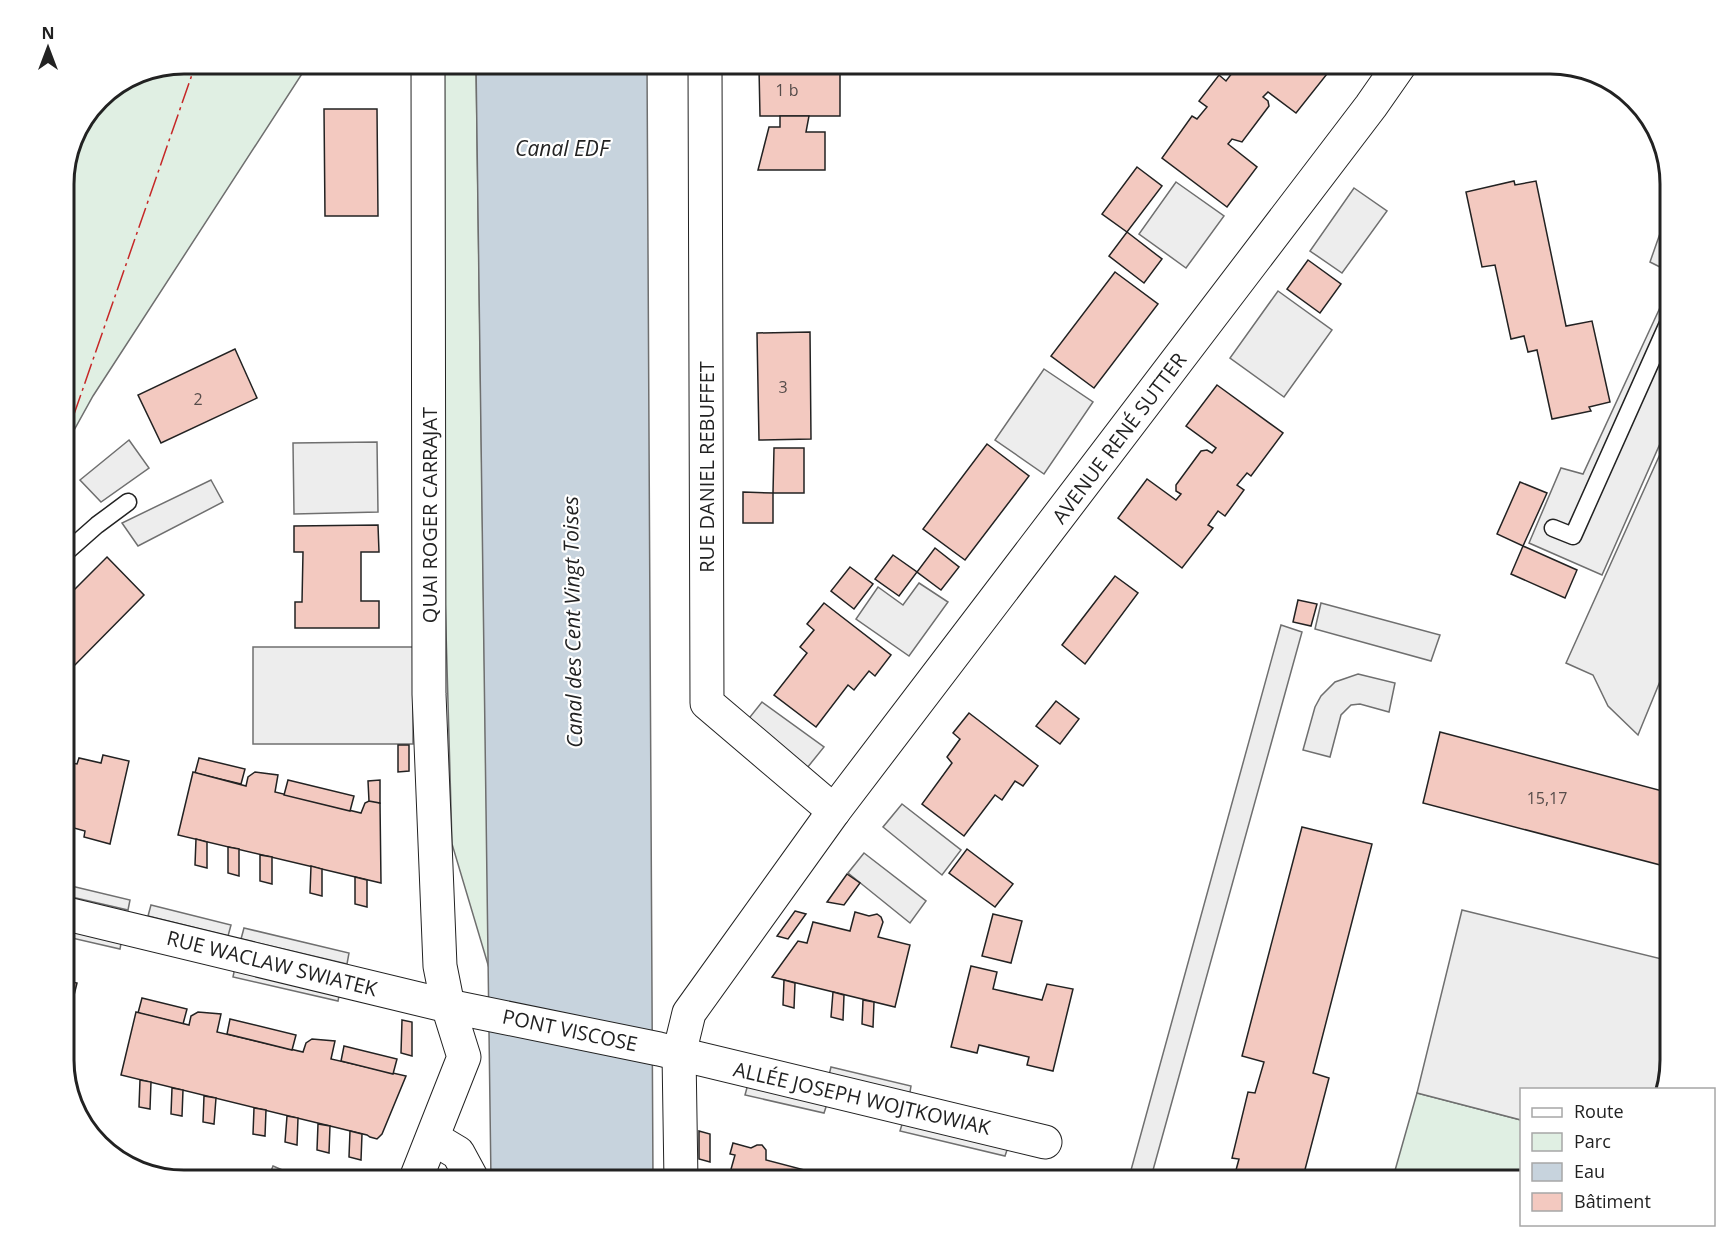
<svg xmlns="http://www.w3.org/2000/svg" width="1733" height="1244" viewBox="0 0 1733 1244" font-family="'Open Sans',sans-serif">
<rect width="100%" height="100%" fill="#fff"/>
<g fill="#e0efe3" stroke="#6f6f6f" stroke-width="1.5">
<polygon points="183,63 309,63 93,396 63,450 63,175 75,130 104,93 138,72"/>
<polygon points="430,63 476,63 489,968 452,844"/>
<polygon points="1417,1093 1521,1120 1521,1181 1392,1181"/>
</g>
<g fill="#ededed" stroke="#6f6f6f" stroke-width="1.5">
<polygon points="1176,182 1224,216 1186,268 1139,234"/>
<polygon points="1354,188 1387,211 1342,273 1310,251"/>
<polygon points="1670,205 1670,272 1650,262"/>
<polygon points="1670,286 1670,421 1602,575 1529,543 1561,468 1583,474"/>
<polygon points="1278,291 1332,330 1284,397 1230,358"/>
<polygon points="1044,369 1093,402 1044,474 995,440"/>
<polygon points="1670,432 1670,657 1638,735 1608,706 1593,675 1566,663"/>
<polygon points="129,440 149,468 101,502 80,480"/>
<polygon points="377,442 378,512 294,514 293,443"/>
<polygon points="211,480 223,502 138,546 122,523"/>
<polygon points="919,583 948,602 909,656 856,619 878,587 903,605"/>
<polygon points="1321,603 1440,635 1431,661 1315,629"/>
<polygon points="1281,625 1302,632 1150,1181 1128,1181"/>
<rect x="253" y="647" width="160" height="97"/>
<polygon points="1358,674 1395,683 1389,712 1360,704 1351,705 1341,715 1330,757 1303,750 1315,707 1321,696 1335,682"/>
<polygon points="762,702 824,747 807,768 746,722"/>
<polygon points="902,804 961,850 942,875 883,827"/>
<polygon points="864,853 926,901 910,923 848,873"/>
<polygon points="63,884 130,900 128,910 63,895"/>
<polygon points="151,905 231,925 228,936 148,916"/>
<polygon points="1462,910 1670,961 1670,1061 1660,1089 1522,1090 1521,1120 1417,1093"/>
<polygon points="63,924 122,938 120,949 63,936"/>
<polygon points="244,928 349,953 347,964 241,939"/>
<polygon points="235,967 340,991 338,1001 233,977"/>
<polygon points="831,1067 911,1086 909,1098 828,1079"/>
<polygon points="748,1084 827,1104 824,1113 745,1095"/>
<polygon points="903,1121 1008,1147 1005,1156 900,1131"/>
<polygon points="273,1166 308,1181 267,1181"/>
</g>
<polygon fill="#c7d3dd" stroke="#6f6f6f" stroke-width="1.5" points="476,63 647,63 653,1181 491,1181"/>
<g fill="#f3c9c0" stroke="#222" stroke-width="1.5">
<polygon points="794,63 834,63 834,67 840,67 840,116 760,116 759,68 794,66"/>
<polygon points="1232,63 1312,63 1327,74 1296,113 1268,92 1263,97 1268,101 1269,106 1242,142 1232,139 1228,144 1257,167 1227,207 1162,158 1192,116 1197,119 1207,107 1199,101 1219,75 1226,81 1236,68"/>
<polygon points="324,109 377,109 378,216 325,216"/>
<polygon points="780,116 809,116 806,132 825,132 825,170 758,170 769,127 780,127"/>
<polygon points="1137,167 1162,186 1127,232 1102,214"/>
<polygon points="1514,181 1515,185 1536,181 1566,326 1592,321 1610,402 1589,407 1591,411 1552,419 1537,350 1528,352 1524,336 1511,339 1495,265 1482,267 1466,192"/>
<polygon points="1127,232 1162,259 1144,283 1109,256"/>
<polygon points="1308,260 1341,284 1320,313 1287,289"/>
<polygon points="1115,272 1158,304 1094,388 1051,356"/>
<polygon points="810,332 811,439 759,440 757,333"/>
<polygon points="235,349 257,398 161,443 138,395"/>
<polygon points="1217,385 1283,433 1251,476 1247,473 1237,485 1244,490 1225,516 1218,511 1208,525 1213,528 1182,568 1118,518 1147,479 1176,500 1181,494 1176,491 1176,485 1201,451 1207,450 1212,453 1216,448 1186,426"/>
<polygon points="987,444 1029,476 965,560 923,529"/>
<polygon points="774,448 804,448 804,493 773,493"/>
<polygon points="1520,482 1547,493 1523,546 1497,534"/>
<polygon points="743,492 773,493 773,523 743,523"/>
<polygon points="378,525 379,552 361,552 361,601 379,601 379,628 295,628 295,602 302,602 303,552 294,552 294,526"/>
<polygon points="1523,546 1577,570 1565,598 1511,574"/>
<polygon points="935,548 959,567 941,590 917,572"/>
<polygon points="893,555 917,572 899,596 875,579"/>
<polygon points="107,557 144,595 69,671 63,665 63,601"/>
<polygon points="850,567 873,584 854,609 831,591"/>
<polygon points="1115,576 1138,593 1085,664 1062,645"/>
<polygon points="1298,600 1317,604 1311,626 1293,622"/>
<polygon points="824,603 891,655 875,676 869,671 854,690 848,685 816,727 774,695 807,653 800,647 814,630 807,624"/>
<polygon points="1056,701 1079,719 1060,744 1036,726"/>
<polygon points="969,713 1038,766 1023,786 1015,781 1002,800 995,795 964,836 922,804 952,763 947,757 960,739 953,733"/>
<polygon points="1440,732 1670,793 1670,858 1668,867 1423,803"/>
<polygon points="398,745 409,745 409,771 398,772"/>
<polygon points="103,755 129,761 110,844 84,837 85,831 63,825 63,762 77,764 79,758 101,763"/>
<polygon points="199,758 245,769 241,784 195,773"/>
<polygon points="193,772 246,786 248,777 255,772 278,775 275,792 361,813 365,803 371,800 380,803 381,883 178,835"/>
<polygon points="288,780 354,796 350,811 284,795"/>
<polygon points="380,780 380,803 369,801 368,781"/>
<polygon points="1302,827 1372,844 1313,1073 1329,1078 1302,1181 1233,1181 1239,1159 1232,1158 1248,1092 1255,1093 1264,1062 1242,1056"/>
<polygon points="196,839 207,842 207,868 195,865"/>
<polygon points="228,847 239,849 239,876 228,873"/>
<polygon points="967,849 1013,884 995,907 949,873"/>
<polygon points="260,855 272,857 272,884 260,881"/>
<polygon points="311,866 322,869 322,896 310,893"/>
<polygon points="847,874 860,883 844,905 827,902"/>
<polygon points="355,877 367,880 367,907 355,904"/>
<polygon points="795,911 806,914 788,939 777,936"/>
<polygon points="855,912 869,916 877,914 881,917 883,922 878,937 910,945 895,1007 772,977 798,941 807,943 813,922 850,931"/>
<polygon points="993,914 1022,921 1011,963 982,956"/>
<polygon points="971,966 997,972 993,989 1042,1000 1047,984 1073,989 1053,1071 1027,1065 1029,1057 979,1045 977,1053 951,1047"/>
<polygon points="63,980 77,983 63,1040"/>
<polygon points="784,980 795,983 794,1008 783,1005"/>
<polygon points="833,992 844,995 843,1020 831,1017"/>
<polygon points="142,998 187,1009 183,1024 138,1013"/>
<polygon points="863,1000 874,1002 873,1027 862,1024"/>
<polygon points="136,1012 189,1025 191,1016 198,1012 221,1014 217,1032 303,1052 306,1043 312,1039 335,1041 331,1059 406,1076 382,1134 377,1139 370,1137 367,1135 121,1075"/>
<polygon points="230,1019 296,1035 292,1050 227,1034"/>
<polygon points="402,1020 412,1022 412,1056 401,1053"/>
<polygon points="344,1046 397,1059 393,1074 341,1061"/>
<polygon points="140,1080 151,1082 150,1109 139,1107"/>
<polygon points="172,1088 183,1090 182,1116 171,1114"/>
<polygon points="204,1096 216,1098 214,1124 203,1122"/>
<polygon points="254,1108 266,1110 265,1136 253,1134"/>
<polygon points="287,1116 298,1118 297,1145 285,1142"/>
<polygon points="318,1124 330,1126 329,1153 317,1150"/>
<polygon points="350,1131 362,1134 361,1160 349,1157"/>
<polygon points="699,1131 710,1134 710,1162 699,1159"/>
<polygon points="733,1143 751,1148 757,1145 762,1145 766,1150 766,1160 816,1173 815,1181 724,1181 728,1180 735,1155 730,1154"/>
</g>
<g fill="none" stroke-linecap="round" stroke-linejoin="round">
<g stroke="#222" stroke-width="19">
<g id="service">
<polyline points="1553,528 1573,536 1670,319"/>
<polyline points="63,555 97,525 128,502"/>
</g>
</g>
<g stroke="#222" stroke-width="35">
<g id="minor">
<polyline points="705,63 707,703 834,811"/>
<polyline points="63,913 448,1006 659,1049 1045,1142"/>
<polyline points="433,1138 458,1153 471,1177 471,1181"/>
<polyline points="415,1181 464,1057 448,1006 440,966 429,694 428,63"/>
<polyline points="681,1181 679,1054 689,1013 834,811 1371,106 1401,63"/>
</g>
</g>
<use href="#service" stroke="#fff" stroke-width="16"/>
<use href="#minor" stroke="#fff" stroke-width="33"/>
<polyline stroke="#c62828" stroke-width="1.5" stroke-dasharray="21 4.5 3 4.5" stroke-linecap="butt" points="63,446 196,63"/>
</g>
<g text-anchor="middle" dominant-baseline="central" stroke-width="4.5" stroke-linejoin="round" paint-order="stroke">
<g font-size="16" fill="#564c4a">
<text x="787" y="90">1 b</text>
<text x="783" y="387">3</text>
<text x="198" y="399">2</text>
<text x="1547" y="798">15,17</text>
</g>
<g font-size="20" fill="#222" stroke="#fff">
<text transform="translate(1119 438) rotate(-53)">AVENUE RENÉ SUTTER</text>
<text transform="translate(706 467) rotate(-90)">RUE DANIEL REBUFFET</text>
<text transform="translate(429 515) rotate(-90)">QUAI ROGER CARRAJAT</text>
<text transform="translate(272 963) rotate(14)">RUE WACLAW SWIATEK</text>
<text transform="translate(570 1030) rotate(12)">PONT VISCOSE</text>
<text transform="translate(862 1098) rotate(13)">ALLÉE JOSEPH WOJTKOWIAK</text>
</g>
<g font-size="21" font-style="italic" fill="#222" stroke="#fff">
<text x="562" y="148">Canal EDF</text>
<text transform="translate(572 622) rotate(-91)">Canal des Cent Vingt Toises</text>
</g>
</g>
<path d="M0 0H1733V1244H0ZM184 74H1550A110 110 0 0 1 1660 184V1060A110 110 0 0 1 1550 1170H184A110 110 0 0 1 74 1060V184A110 110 0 0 1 184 74Z" fill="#fff" fill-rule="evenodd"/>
<path fill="none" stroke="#222" stroke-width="3" d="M184 74H1550A110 110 0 0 1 1660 184V1060A110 110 0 0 1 1550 1170H184A110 110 0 0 1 74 1060V184A110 110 0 0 1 184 74Z"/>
<rect x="1520" y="1088" width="195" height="138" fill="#ffffff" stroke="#a7a7a7" stroke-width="1.5"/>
<rect x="1532" y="1108" width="30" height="9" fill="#ffffff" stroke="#a7a7a7" stroke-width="1.5"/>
<text x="1574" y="1118" font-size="18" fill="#222222">Route</text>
<rect x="1532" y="1133" width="30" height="18" fill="#e0efe3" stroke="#a7a7a7" stroke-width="1.5"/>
<text x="1574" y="1148" font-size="18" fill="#222222">Parc</text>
<rect x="1532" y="1163" width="30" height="18" fill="#c7d3dd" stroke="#a7a7a7" stroke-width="1.5"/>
<text x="1574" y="1178" font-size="18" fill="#222222">Eau</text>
<rect x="1532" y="1193" width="30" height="18" fill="#f3c9c0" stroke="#a7a7a7" stroke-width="1.5"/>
<text x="1574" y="1208" font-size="18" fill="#222222">Bâtiment</text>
<g transform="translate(48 48)" stroke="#ffffff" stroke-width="4.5" paint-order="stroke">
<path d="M0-4.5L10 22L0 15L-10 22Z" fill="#222222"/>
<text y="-9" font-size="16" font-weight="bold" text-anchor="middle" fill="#222222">N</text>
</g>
</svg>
